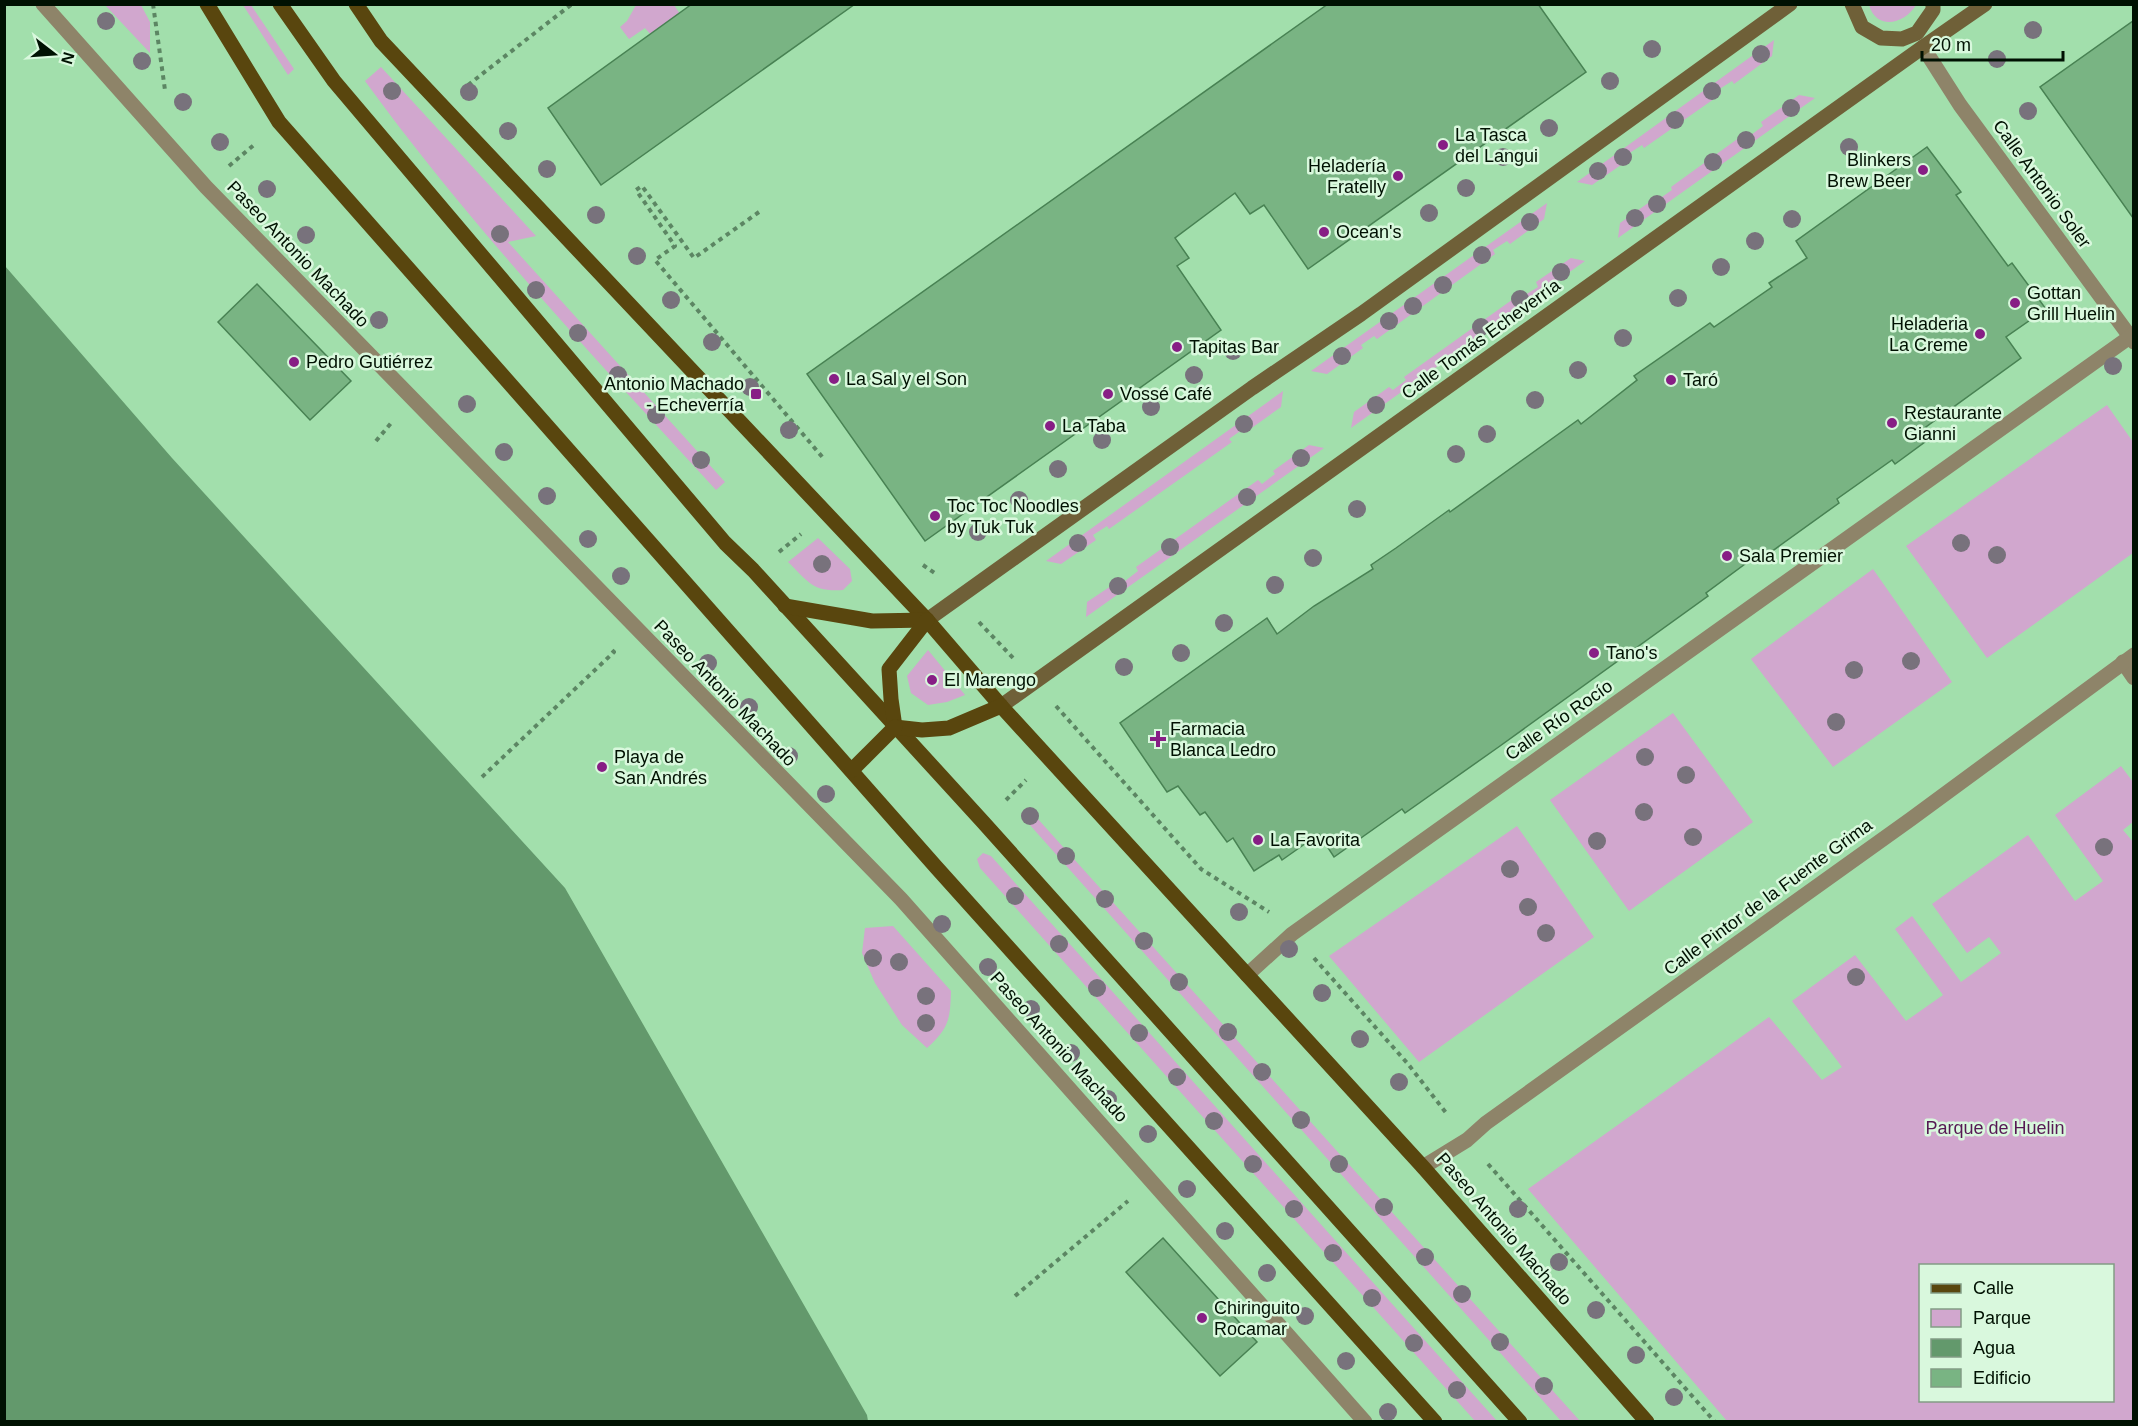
<svg xmlns="http://www.w3.org/2000/svg" width="2138" height="1426" viewBox="0 0 2138 1426" font-family="Helvetica,sans-serif">
<rect width="100%" height="100%" fill="#a2dfac"/>
<g fill="#d1a7ce" fill-rule="evenodd">
<polygon points="105,5 141,5 150,22 150,53"/>
<polygon points="243,5 251,5 294,69 288,75"/>
<polygon points="636,5 674,5 680,14 651,35 645,28 629,39 620,27 627,21"/>
<path d="M 1869,5 L 1869,4 L 1916,5 C 1904,25 1876,30 1869,5 Z"/>
<polygon points="1774,40 1772,56 1734,84 1732,81 1718,90 1721,94 1644,148 1642,145 1628,154 1631,158 1592,185 1577,182"/>
<path d="M 381,67 L 536,236 L 508,242 L 725,482 L 716,490 C 595,358 471,227 365,81 Z"/>
<polygon points="1799,95 1815,98 1618,238 1620,223 1658,196 1659,199 1672,190 1671,187 1747,132 1751,135 1763,126 1761,122"/>
<polygon points="1547,203 1544,219 1510,244 1507,241 1493,250 1495,254 1377,339 1374,336 1361,345 1363,348 1327,374 1311,371"/>
<polygon points="1571,258 1585,261 1351,428 1354,412 1389,387 1393,390 1406,380 1404,377 1523,292 1525,295 1538,287 1536,282"/>
<polygon points="1283,391 1281,407 1246,432 1243,429 1229,439 1232,442 1109,529 1107,526 1093,535 1096,540 1061,564 1046,561"/>
<polygon points="2107,405 2133,442 2133,553 1987,658 1906,546"/>
<polygon points="1309,445 1324,448 1086,617 1087,602 1123,578 1125,581 1138,571 1136,567 1258,480 1262,484 1275,474 1273,471"/>
<path d="M 818,538 L 850,569 L 852,581 L 843,590 C 812,592 809,582 788,562 Z"/>
<polygon points="1873,569 1952,682 1833,767 1751,659"/>
<polygon points="928,650 965,695 947,702 928,705 911,693 907,676"/>
<polygon points="1673,713 1753,822 1629,911 1550,800"/>
<path d="M 2121,766 L 2133,782 L 2133,822 L 2123,830 L 2134,843 L 2133,1421 L 1727,1421 L 1528,1189 L 1769,1017 L 1822,1080 L 1842,1067 L 1792,1001 L 1855,955 L 1906,1021 L 1943,995 L 1895,929 L 1912,916 L 1961,982 L 2001,953 L 1989,937 L 1967,953 L 1932,904 L 2028,835 L 2075,901 L 2103,881 L 2055,815 ZM 1920,1266 L 2112,1266 L 2112,1400 L 1920,1400 Z"/>
<polygon points="1028,808 1580,1421 1561,1421 1021,815"/>
<polygon points="1517,826 1594,937 1419,1062 1329,956"/>
<polygon points="983,853 991,856 1497,1421 1475,1421 980,868 977,859"/>
<path d="M 893,926 L 951,991 C 950,1020 949,1028 927,1048 L 902,1025 L 875,983 L 862,953 L 865,928 Z"/>
</g>
<polygon fill="#63996c" points="5,266 172,458 565,888 867,1415 868,1421 5,1421"/>
<g fill="#79b483" stroke="#488253" stroke-width="1.5">
<polygon points="692,4 855,4 601,185 548,108"/>
<polygon points="1328,4 1538,4 1586,72 1308,269 1264,205 1250,214 1235,193 1175,238 1189,258 1177,266 1221,330 925,541 807,374"/>
<polygon points="2133,21 2133,218 2040,87"/>
<polygon points="1927,147 1961,192 1956,195 2008,266 2012,263 2046,309 2006,337 2021,358 1926,427 1933,436 1895,464 1892,460 1837,499 1839,503 1764,557 1760,553 1706,593 1708,596 1500,746 1405,813 1402,809 1334,857 1319,834 1282,860 1279,855 1254,871 1233,838 1227,842 1205,812 1200,815 1178,786 1167,792 1120,723 1267,618 1277,634 1314,606 1373,569 1371,565 1396,548 1449,510 1450,512 1578,420 1581,424 1637,380 1634,376 1710,323 1714,327 1772,287 1769,283 1807,258 1796,241"/>
<polygon points="257,284 351,381 310,420 218,322"/>
<polygon points="1163,1238 1257,1342 1220,1376 1126,1272"/>
</g>
<g fill="none" stroke-linecap="round" stroke-linejoin="round">
<g stroke="#5c8663" stroke-width="4" stroke-dasharray="4.5 4.5" stroke-linecap="butt">
<polyline points="153,4 165,90"/>
<polyline points="468,85 572,4"/>
<polyline points="229,166 255,144"/>
<polyline points="759,212 694,258 642,186 636,190 675,246 655,260 824,459"/>
<polyline points="376,441 392,422"/>
<polyline points="779,552 801,534"/>
<polyline points="923,565 936,574"/>
<polyline points="979,622 1013,658"/>
<polyline points="1056,706 1201,869 1269,912"/>
<polyline points="482,777 614,652 612,650"/>
<polyline points="1006,800 1026,780"/>
<polyline points="1314,958 1408,1064 1447,1114"/>
<polyline points="1488,1164 1715,1422"/>
<polyline points="1015,1296 1128,1201"/>
</g>
<polyline stroke="#8e8469" stroke-width="15" points="2123,662 2134,678"/>
<g stroke="#8e8469" stroke-width="15">
<polyline points="43,4 206,187 901,899 1365,1422"/>
<polyline points="1923,47 1960,105 2134,342"/>
<polyline points="1247,975 1292,934 2134,334"/>
<polyline points="1423,1167 1467,1140 1486,1123 1911,819 2134,655"/>
</g>
<g stroke="#6f6038" stroke-width="15">
<polyline points="1852,4 1862,27 1881,38 1902,39 1917,33 1933,10 1933,4"/>
<polyline points="927,620 1252,388 1361,314 1790,4"/>
<polyline points="1001,706 1923,47 1985,4"/>
</g>
<g stroke="#59460e" stroke-width="15">
<polyline points="207,4 279,122 936,867 1435,1422"/>
<polyline points="280,4 334,81 725,543 753,570 983,822 1520,1422"/>
<polyline points="356,4 381,41 927,620 1001,706 1423,1167 1647,1422"/>
<polyline points="785,606 872,621 927,620"/>
<polyline points="895,727 891,699 889,669 927,620"/>
<polyline points="895,727 922,730 949,728 1001,706"/>
<polyline points="852,770 895,727"/>
</g>
</g>
<g fill="#78727c">
<circle cx="106" cy="21" r="9"/>
<circle cx="2033" cy="30" r="9"/>
<circle cx="1652" cy="49" r="9"/>
<circle cx="1761" cy="54" r="9"/>
<circle cx="1997" cy="59" r="9"/>
<circle cx="142" cy="61" r="9"/>
<circle cx="1610" cy="81" r="9"/>
<circle cx="392" cy="91" r="9"/>
<circle cx="1712" cy="91" r="9"/>
<circle cx="469" cy="92" r="9"/>
<circle cx="183" cy="102" r="9"/>
<circle cx="1791" cy="108" r="9"/>
<circle cx="2028" cy="111" r="9"/>
<circle cx="1675" cy="120" r="9"/>
<circle cx="1549" cy="128" r="9"/>
<circle cx="508" cy="131" r="9"/>
<circle cx="1746" cy="140" r="9"/>
<circle cx="220" cy="142" r="9"/>
<circle cx="1849" cy="147" r="9"/>
<circle cx="1503" cy="157" r="9"/>
<circle cx="1623" cy="157" r="9"/>
<circle cx="1713" cy="162" r="9"/>
<circle cx="547" cy="169" r="9"/>
<circle cx="1598" cy="171" r="9"/>
<circle cx="1466" cy="188" r="9"/>
<circle cx="267" cy="189" r="9"/>
<circle cx="1657" cy="204" r="9"/>
<circle cx="1429" cy="213" r="9"/>
<circle cx="596" cy="215" r="9"/>
<circle cx="1635" cy="218" r="9"/>
<circle cx="1792" cy="219" r="9"/>
<circle cx="1530" cy="222" r="9"/>
<circle cx="500" cy="234" r="9"/>
<circle cx="306" cy="235" r="9"/>
<circle cx="1755" cy="241" r="9"/>
<circle cx="1482" cy="255" r="9"/>
<circle cx="637" cy="256" r="9"/>
<circle cx="1721" cy="267" r="9"/>
<circle cx="1561" cy="272" r="9"/>
<circle cx="1443" cy="285" r="9"/>
<circle cx="536" cy="290" r="9"/>
<circle cx="1678" cy="298" r="9"/>
<circle cx="1520" cy="299" r="9"/>
<circle cx="671" cy="300" r="9"/>
<circle cx="1413" cy="306" r="9"/>
<circle cx="379" cy="320" r="9"/>
<circle cx="1389" cy="321" r="9"/>
<circle cx="1481" cy="327" r="9"/>
<circle cx="578" cy="333" r="9"/>
<circle cx="1623" cy="338" r="9"/>
<circle cx="712" cy="342" r="9"/>
<circle cx="1233" cy="351" r="9"/>
<circle cx="1342" cy="356" r="9"/>
<circle cx="2113" cy="366" r="9"/>
<circle cx="1578" cy="370" r="9"/>
<circle cx="618" cy="375" r="9"/>
<circle cx="1194" cy="375" r="9"/>
<circle cx="750" cy="387" r="9"/>
<circle cx="1535" cy="400" r="9"/>
<circle cx="467" cy="404" r="9"/>
<circle cx="1376" cy="405" r="9"/>
<circle cx="1151" cy="407" r="9"/>
<circle cx="656" cy="415" r="9"/>
<circle cx="1244" cy="424" r="9"/>
<circle cx="789" cy="430" r="9"/>
<circle cx="1487" cy="434" r="9"/>
<circle cx="1102" cy="440" r="9"/>
<circle cx="504" cy="452" r="9"/>
<circle cx="1456" cy="454" r="9"/>
<circle cx="1301" cy="458" r="9"/>
<circle cx="701" cy="460" r="9"/>
<circle cx="1058" cy="469" r="9"/>
<circle cx="547" cy="496" r="9"/>
<circle cx="1247" cy="497" r="9"/>
<circle cx="1019" cy="500" r="9"/>
<circle cx="1357" cy="509" r="9"/>
<circle cx="978" cy="532" r="9"/>
<circle cx="588" cy="539" r="9"/>
<circle cx="1078" cy="543" r="9"/>
<circle cx="1961" cy="543" r="9"/>
<circle cx="1170" cy="547" r="9"/>
<circle cx="1997" cy="555" r="9"/>
<circle cx="1313" cy="558" r="9"/>
<circle cx="822" cy="564" r="9"/>
<circle cx="621" cy="576" r="9"/>
<circle cx="1275" cy="585" r="9"/>
<circle cx="1118" cy="586" r="9"/>
<circle cx="1224" cy="623" r="9"/>
<circle cx="1181" cy="653" r="9"/>
<circle cx="1911" cy="661" r="9"/>
<circle cx="708" cy="663" r="9"/>
<circle cx="1124" cy="667" r="9"/>
<circle cx="1854" cy="670" r="9"/>
<circle cx="749" cy="707" r="9"/>
<circle cx="1836" cy="722" r="9"/>
<circle cx="789" cy="756" r="9"/>
<circle cx="1645" cy="757" r="9"/>
<circle cx="1686" cy="775" r="9"/>
<circle cx="826" cy="794" r="9"/>
<circle cx="1644" cy="812" r="9"/>
<circle cx="1030" cy="816" r="9"/>
<circle cx="1693" cy="837" r="9"/>
<circle cx="1597" cy="841" r="9"/>
<circle cx="2104" cy="847" r="9"/>
<circle cx="1066" cy="856" r="9"/>
<circle cx="1510" cy="869" r="9"/>
<circle cx="1015" cy="896" r="9"/>
<circle cx="1105" cy="899" r="9"/>
<circle cx="1528" cy="907" r="9"/>
<circle cx="1239" cy="912" r="9"/>
<circle cx="942" cy="924" r="9"/>
<circle cx="1546" cy="933" r="9"/>
<circle cx="1144" cy="941" r="9"/>
<circle cx="1059" cy="944" r="9"/>
<circle cx="1289" cy="949" r="9"/>
<circle cx="873" cy="958" r="9"/>
<circle cx="899" cy="962" r="9"/>
<circle cx="988" cy="967" r="9"/>
<circle cx="1856" cy="977" r="9"/>
<circle cx="1179" cy="982" r="9"/>
<circle cx="1097" cy="988" r="9"/>
<circle cx="1322" cy="993" r="9"/>
<circle cx="926" cy="996" r="9"/>
<circle cx="1031" cy="1009" r="9"/>
<circle cx="926" cy="1023" r="9"/>
<circle cx="1228" cy="1032" r="9"/>
<circle cx="1139" cy="1033" r="9"/>
<circle cx="1360" cy="1039" r="9"/>
<circle cx="1071" cy="1053" r="9"/>
<circle cx="1262" cy="1072" r="9"/>
<circle cx="1177" cy="1077" r="9"/>
<circle cx="1399" cy="1082" r="9"/>
<circle cx="1108" cy="1099" r="9"/>
<circle cx="1301" cy="1120" r="9"/>
<circle cx="1214" cy="1121" r="9"/>
<circle cx="1148" cy="1134" r="9"/>
<circle cx="1253" cy="1164" r="9"/>
<circle cx="1339" cy="1164" r="9"/>
<circle cx="1187" cy="1189" r="9"/>
<circle cx="1384" cy="1207" r="9"/>
<circle cx="1294" cy="1209" r="9"/>
<circle cx="1518" cy="1209" r="9"/>
<circle cx="1225" cy="1231" r="9"/>
<circle cx="1333" cy="1253" r="9"/>
<circle cx="1425" cy="1257" r="9"/>
<circle cx="1559" cy="1262" r="9"/>
<circle cx="1267" cy="1273" r="9"/>
<circle cx="1462" cy="1294" r="9"/>
<circle cx="1372" cy="1298" r="9"/>
<circle cx="1596" cy="1310" r="9"/>
<circle cx="1305" cy="1316" r="9"/>
<circle cx="1500" cy="1342" r="9"/>
<circle cx="1414" cy="1343" r="9"/>
<circle cx="1636" cy="1355" r="9"/>
<circle cx="1346" cy="1361" r="9"/>
<circle cx="1544" cy="1386" r="9"/>
<circle cx="1457" cy="1390" r="9"/>
<circle cx="1674" cy="1397" r="9"/>
<circle cx="1388" cy="1412" r="9"/>
</g>
<g fill="#871e85" stroke="#d9f8dd" stroke-width="2">
<circle cx="1443" cy="145" r="6"/>
<circle cx="1923" cy="170" r="6"/>
<circle cx="1398" cy="176" r="6"/>
<circle cx="1324" cy="232" r="6"/>
<circle cx="2015" cy="303" r="6"/>
<circle cx="1980" cy="334" r="6"/>
<circle cx="1177" cy="347" r="6"/>
<circle cx="294" cy="362" r="6"/>
<circle cx="834" cy="379" r="6"/>
<circle cx="1671" cy="380" r="6"/>
<rect x="750" y="388" width="12" height="12" rx="3"/>
<circle cx="1108" cy="394" r="6"/>
<circle cx="1892" cy="423" r="6"/>
<circle cx="1050" cy="426" r="6"/>
<circle cx="935" cy="516" r="6"/>
<circle cx="1727" cy="556" r="6"/>
<circle cx="1594" cy="653" r="6"/>
<circle cx="932" cy="680" r="6"/>
<path d="M1155 730h6v6h6v6h-6v6h-6v-6h-6v-6h6z"/>
<circle cx="602" cy="767" r="6"/>
<circle cx="1258" cy="840" r="6"/>
<circle cx="1202" cy="1318" r="6"/>
</g>
<g text-anchor="middle" dominant-baseline="central" stroke-width="5" stroke-linejoin="round" paint-order="stroke">
<g font-size="18" fill="#001102" stroke="#d9f8dd" text-anchor="start">
<text x="1455" y="135">La Tasca<tspan x="1455" dy="21">del Langui</tspan></text>
<text x="1911" y="160" text-anchor="end">Blinkers<tspan x="1911" dy="21">Brew Beer</tspan></text>
<text x="1386" y="166" text-anchor="end">Heladería<tspan x="1386" dy="21">Fratelly</tspan></text>
<text x="1336" y="232">Ocean's</text>
<text x="2027" y="293">Gottan<tspan x="2027" dy="21">Grill Huelin</tspan></text>
<text x="1968" y="324" text-anchor="end">Heladeria<tspan x="1968" dy="21">La Creme</tspan></text>
<text x="1189" y="347">Tapitas Bar</text>
<text x="306" y="362">Pedro Gutiérrez</text>
<text x="846" y="379">La Sal y el Son</text>
<text x="1683" y="380">Taró</text>
<text x="744" y="384" text-anchor="end">Antonio Machado<tspan x="744" dy="21">- Echeverría</tspan></text>
<text x="1120" y="394">Vossé Café</text>
<text x="1904" y="413">Restaurante<tspan x="1904" dy="21">Gianni</tspan></text>
<text x="1062" y="426">La Taba</text>
<text x="947" y="506">Toc Toc Noodles<tspan x="947" dy="21">by Tuk Tuk</tspan></text>
<text x="1739" y="556">Sala Premier</text>
<text x="1606" y="653">Tano's</text>
<text x="944" y="680">El Marengo</text>
<text x="1170" y="729">Farmacia<tspan x="1170" dy="21">Blanca Ledro</tspan></text>
<text x="614" y="757">Playa de<tspan x="614" dy="21">San Andrés</tspan></text>
<text x="1270" y="840">La Favorita</text>
<text x="1214" y="1308">Chiringuito<tspan x="1214" dy="21">Rocamar</tspan></text>
</g>
<g font-size="18" fill="#001102" stroke="#d9f8dd">
<text transform="translate(2042 184) rotate(54)">Calle Antonio Soler</text>
<text transform="translate(298 254) rotate(46)">Paseo Antonio Machado</text>
<text transform="translate(1481 339) rotate(-36)">Calle Tomás Echeverría</text>
<text transform="translate(725 693) rotate(46)">Paseo Antonio Machado</text>
<text transform="translate(1559 720) rotate(-35)">Calle Río Rocío</text>
<text transform="translate(1768 897) rotate(-36)">Calle Pintor de la Fuente Grima</text>
<text transform="translate(1059 1047) rotate(48)">Paseo Antonio Machado</text>
<text transform="translate(1504 1229) rotate(49)">Paseo Antonio Machado</text>
</g>
<g font-size="18" fill="#561954" stroke="#d9f8dd">
<text x="1995" y="1128">Parque de Huelin</text>
</g>
</g>
<rect width="2138" height="1426" fill="none" stroke="#001102" stroke-width="12"/>
<rect x="1919" y="1264" width="195" height="138" fill="#d9f8dd" stroke="#829c85" stroke-width="1.5"/>
<rect x="1931" y="1284" width="30" height="9" fill="#59460e" stroke="#829c85" stroke-width="1.5"/>
<text x="1973" y="1294" font-size="18" fill="#001102">Calle</text>
<rect x="1931" y="1309" width="30" height="18" fill="#d1a7ce" stroke="#829c85" stroke-width="1.5"/>
<text x="1973" y="1324" font-size="18" fill="#001102">Parque</text>
<rect x="1931" y="1339" width="30" height="18" fill="#63996c" stroke="#829c85" stroke-width="1.5"/>
<text x="1973" y="1354" font-size="18" fill="#001102">Agua</text>
<rect x="1931" y="1369" width="30" height="18" fill="#79b483" stroke="#829c85" stroke-width="1.5"/>
<text x="1973" y="1384" font-size="18" fill="#001102">Edificio</text>
<g transform="translate(54 54) rotate(107)" stroke="#d9f8dd" stroke-width="4.5" paint-order="stroke">
<path d="M0-4.5L10 22L0 15L-10 22Z" fill="#001102"/>
<text y="-9" font-size="16" font-weight="bold" text-anchor="middle" fill="#001102">N</text>
</g>
<path d="M1922 51v9h141v-9" fill="none" stroke="#001102" stroke-width="3"/>
<text x="1931" y="51" font-size="18" fill="#001102" stroke="#d9f8dd" stroke-width="4.5" paint-order="stroke">20 m</text>
</svg>
